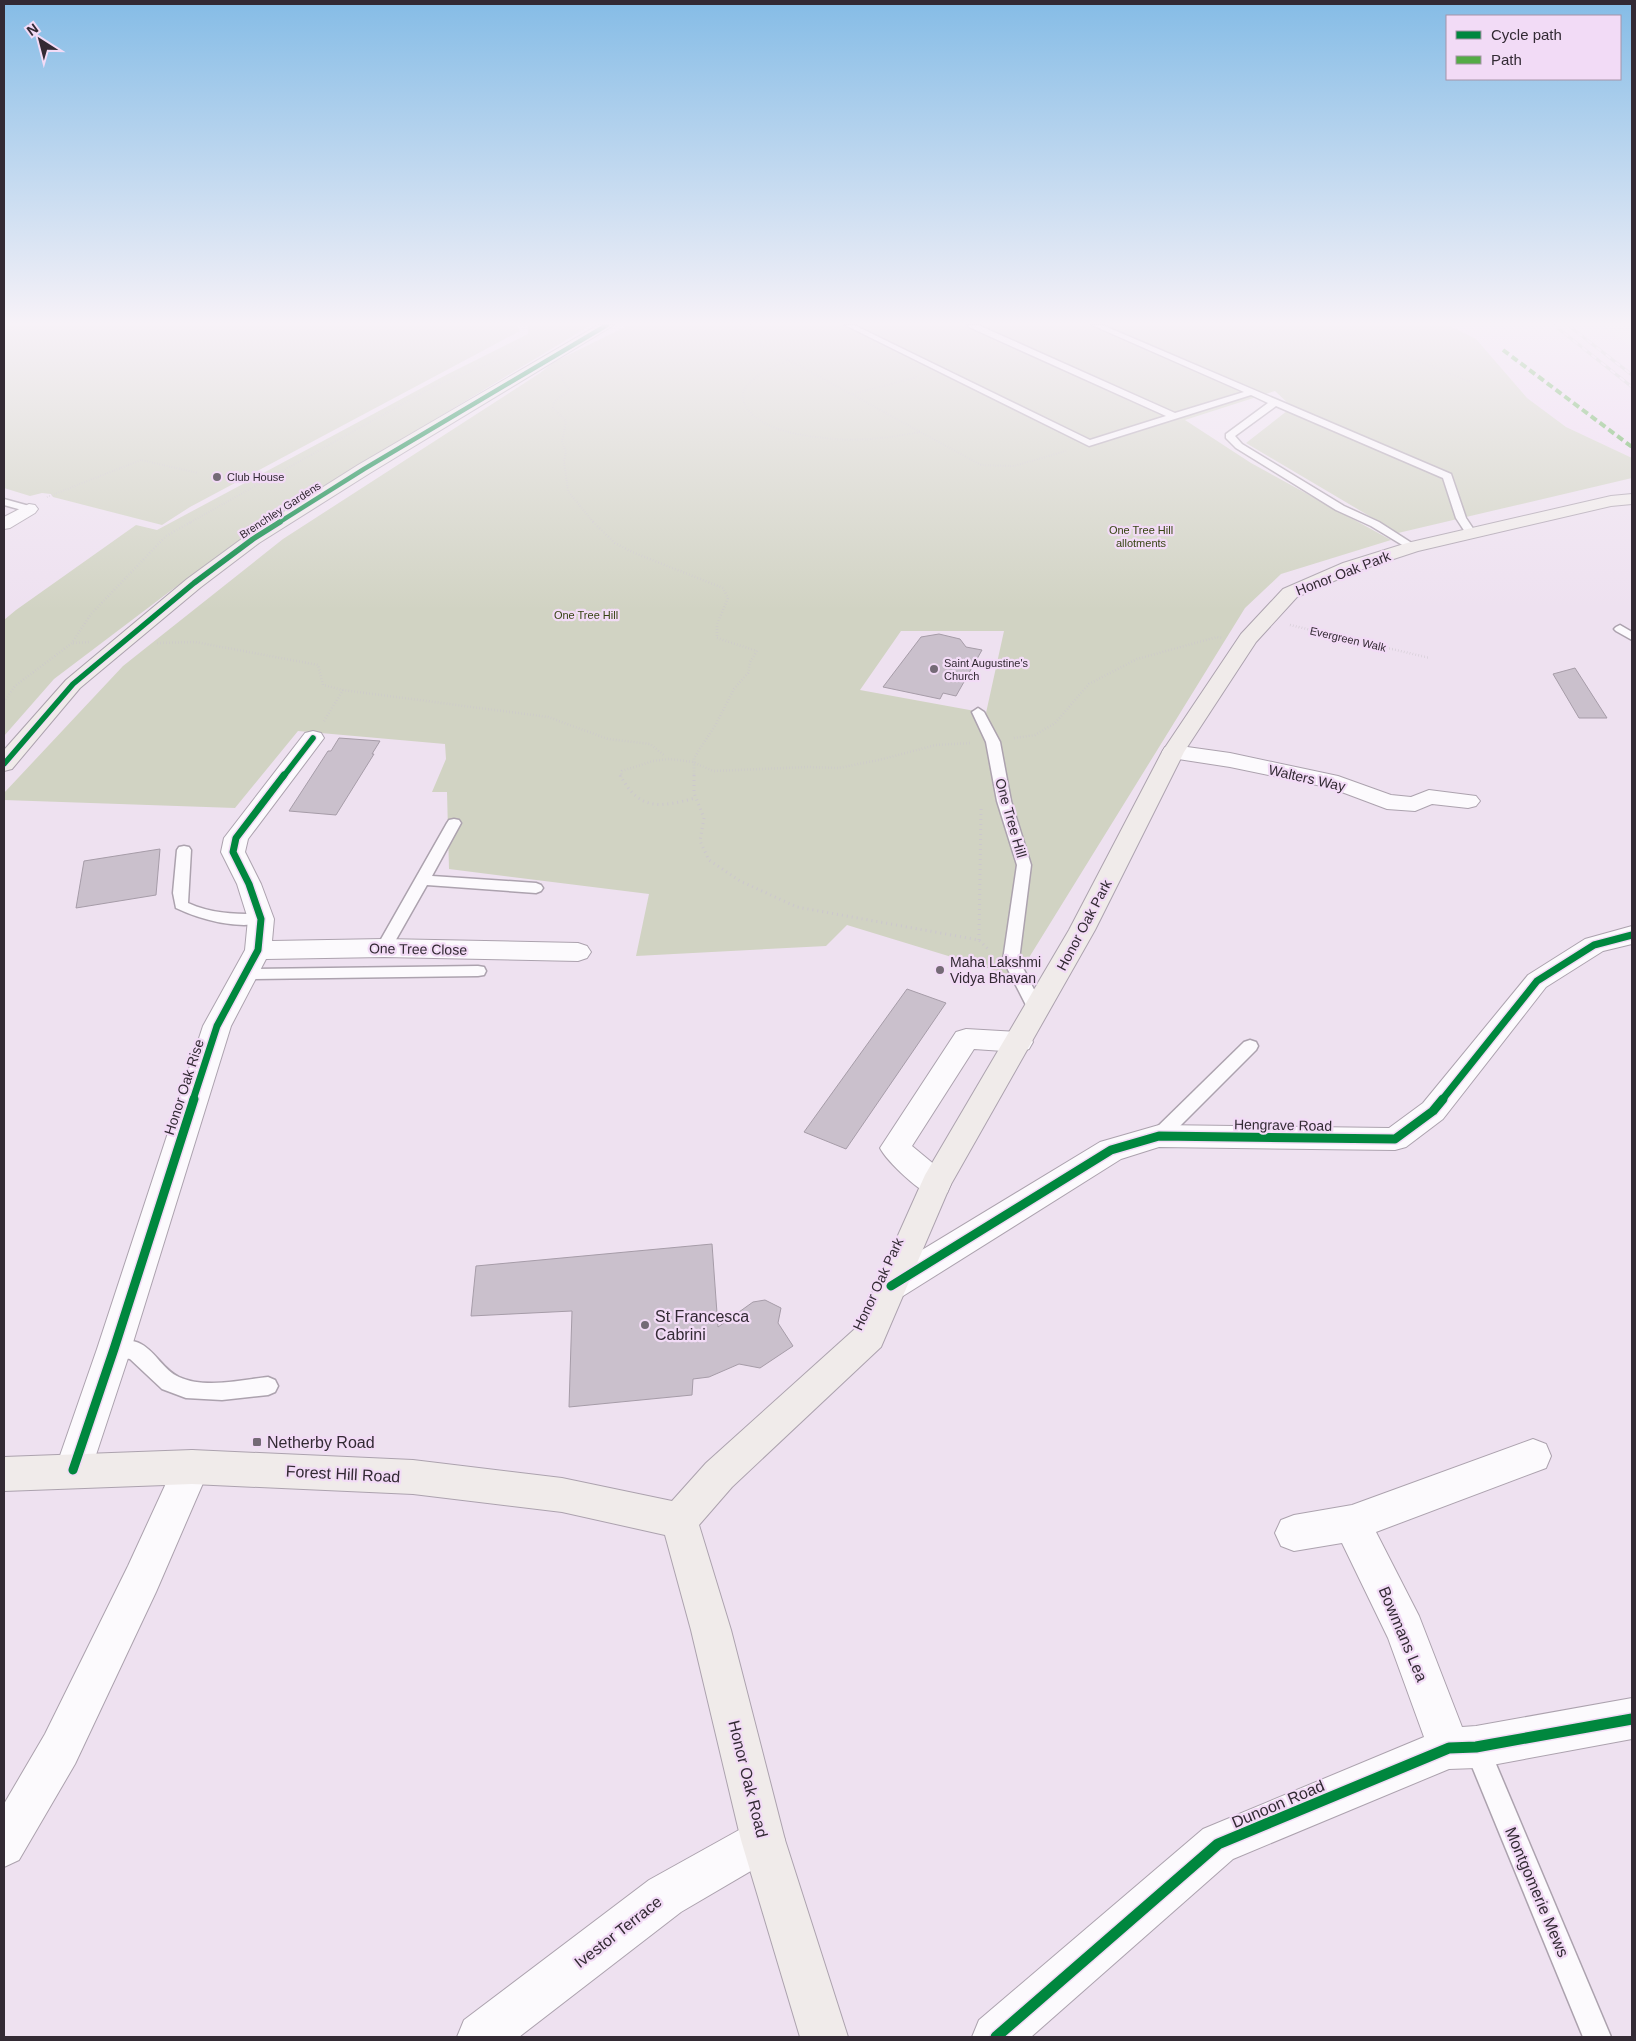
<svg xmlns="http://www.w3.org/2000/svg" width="1636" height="2041" viewBox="0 0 1636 2041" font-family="Helvetica,sans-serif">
<rect width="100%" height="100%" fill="#eee1f0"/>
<polygon fill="#efd9f2" points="1448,325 1603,325 1632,347 1632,458 1566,427 1527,398 1476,339"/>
<g fill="#d1d3c3" fill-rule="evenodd">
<polygon points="4,325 516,325 520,331 190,507 162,525 53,497 51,494 42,493 30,496 4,488"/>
<polygon points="528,325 591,325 330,483 173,589 54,679 4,736 4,620 16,610 136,525 157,530 446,375 528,334"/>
<path d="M 629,325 L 1448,325 L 1476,339 L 1527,398 L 1566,427 L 1632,458 L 1632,478 L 1398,533 L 1246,443 L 1292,407 L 1275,391 L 1185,420 L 1251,463 L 1391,540 L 1281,574 L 1245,608 L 1017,977 L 847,925 L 826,946 L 636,956 L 649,894 L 449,869 L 447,792 L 432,792 L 446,759 L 445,744 L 298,731 L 235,808 L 4,800 L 4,793 L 123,666 L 283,539 L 540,373 L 554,362 ZM 901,631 L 1004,631 L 986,713 L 860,690 Z"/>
</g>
<g fill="#cac0cc" stroke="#a69ca8">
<polygon points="939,634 960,639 966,647 982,650 956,696 943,693 940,699 883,687 921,637"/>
<polygon points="1575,668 1607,718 1579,718 1553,674"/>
<polygon points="339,738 380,741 372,754 374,754 336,815 289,811 328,751 331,751"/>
<polygon points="160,849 156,895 76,908 84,861"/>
<polygon points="907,989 946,1003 846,1149 804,1132"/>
<polygon points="712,1244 718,1327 753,1302 765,1300 781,1308 778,1323 793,1346 760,1368 739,1364 709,1377 693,1379 692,1395 569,1407 572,1311 471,1316 476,1266"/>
</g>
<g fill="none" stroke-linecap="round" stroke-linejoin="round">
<g stroke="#aca2ae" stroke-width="3">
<g id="lane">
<polygon points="845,325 854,325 1090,440 1166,416 969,327 968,325 978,325 1175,413 1244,392 1092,325 1102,325 1451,474 1466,518 1476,533 1471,536 1467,535 1456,518 1443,478 1276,406 1235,436 1242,444 1344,506 1379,522 1418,547 1413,550 1409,549 1371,526 1336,510 1236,448 1226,438 1226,434 1268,403 1251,395 1089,446"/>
<polygon points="4,499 33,507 34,509 29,512 4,505"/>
<polygon points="1620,625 1632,632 1632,640 1616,631 1614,629 1616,627"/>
<polygon points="978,708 984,712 1000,742 1011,801 1031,865 1019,960 1045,1011 1043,1015 1037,1017 1031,1015 1003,960 1017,865 997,801 986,742 972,712"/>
<polygon points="454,819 459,820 461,823 432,876 536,883 541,885 543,888 541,891 536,893 427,885 389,952 384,953 379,952 376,948 447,823 449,820"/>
<path d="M 184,846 L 189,847 L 191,850 L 188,903 C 212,914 235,914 261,914 L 266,916 L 269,919 L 266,922 C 239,930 201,920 176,908 L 173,893 L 177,850 L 179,847 Z"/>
<polygon points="478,966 484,967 486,971 484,975 478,976 245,979 239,978 237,974 239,970 245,969"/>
<polygon points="1250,1040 1256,1042 1258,1046 1256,1050 1165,1141 1159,1143 1153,1141 1150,1136 1153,1131 1244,1042"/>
<path d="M 114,1340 C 122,1341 133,1339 141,1344 C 156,1352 163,1370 179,1377 C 205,1389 241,1380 268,1377 L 275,1380 L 278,1386 L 275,1392 L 268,1395 L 222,1400 L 186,1398 L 162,1389 L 130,1359 L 107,1355 L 104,1349 L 107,1343 Z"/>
<polygon points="1476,1735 1485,1738 1611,2037 1583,2037 1464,1747 1467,1738"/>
</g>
</g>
<g stroke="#aca2ae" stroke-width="2">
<g id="street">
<polygon points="29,504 35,505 38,509 35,513 10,528 4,529 4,517"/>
<polygon points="313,731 321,733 324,738 248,839 245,852 261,884 274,919 272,941 384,939 578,943 587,946 591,952 587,958 578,961 384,957 266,959 231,1026 131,1349 91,1470 86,1482 73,1487 60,1482 55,1470 97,1349 203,1026 245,950 248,919 237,884 221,852 224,838 305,733"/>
<polygon points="1173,745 1230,753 1338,776 1391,795 1411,797 1429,790 1476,796 1480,801 1476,806 1468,808 1432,804 1415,811 1387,809 1331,788 1230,767 1165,757 1162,752 1165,747"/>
<polygon points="1632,926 1632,944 1603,951 1546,987 1443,1119 1406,1147 1395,1150 1159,1147 1121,1159 903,1296 891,1300 879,1296 875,1286 879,1276 1100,1142 1159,1125 1389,1128 1423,1103 1528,975 1585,939"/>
<path d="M 966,1029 L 1019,1032 L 1029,1035 L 1033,1042 L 1029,1049 L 1019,1052 L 974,1049 L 912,1146 L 947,1175 L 951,1184 L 947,1193 C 944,1194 939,1196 936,1196 C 922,1196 886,1160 880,1148 L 956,1032 Z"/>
<polygon points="1533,1439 1546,1444 1551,1456 1546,1468 1376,1532 1419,1616 1462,1727 1476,1726 1632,1698 1632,1739 1476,1768 1449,1769 1233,1859 1031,2037 972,2037 979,2020 1203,1829 1424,1737 1388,1638 1342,1543 1294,1551 1281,1546 1275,1533 1281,1520 1294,1515 1352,1505"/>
<polygon points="192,1450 205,1455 210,1467 156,1592 75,1764 19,1860 4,1867 4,1804 45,1734 128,1566 179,1455"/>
<polygon points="763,1818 778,1825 785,1840 778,1855 681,1912 519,2037 457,2037 464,2020 649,1880 748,1825"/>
</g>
</g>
<g stroke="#aca2ae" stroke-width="2">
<g id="secondary">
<polygon points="598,325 614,325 370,473 259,543 201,587 80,688 12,769 4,771 4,750 66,680 187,579 247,535 358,465"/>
<polygon points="1632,494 1632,504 1611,506 1418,551 1357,571 1297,597 1256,642 1184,752 1095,930 950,1186 881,1347 732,1487 699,1525 731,1630 785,1840 848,2037 800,2037 741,1840 691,1630 665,1535 562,1512 413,1494 192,1484 4,1491 4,1457 192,1450 413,1460 562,1478 672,1501 706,1463 857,1327 925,1175 1069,930 1162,752 1241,634 1283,589 1343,563 1407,543 1611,496"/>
</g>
</g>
<g stroke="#ccc7cd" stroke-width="2" stroke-dasharray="0.5 2" stroke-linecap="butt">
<polyline points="751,325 732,329 981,465 1014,466 1066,451"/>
<polyline points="1048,340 1080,331"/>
<path d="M 789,360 C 775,366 761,372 749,383 C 745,387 742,394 743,400 C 751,428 800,436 825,438 C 857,442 889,438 920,432"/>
<polyline points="1227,362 1241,358 1251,348 1294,337 1328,339 1352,335 1471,382"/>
<polyline points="966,363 994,355"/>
<path d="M 559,375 L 562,376 L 563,382 L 570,390 C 564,397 553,397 553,408 L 566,421 L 562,442 L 566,452 L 564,461 L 568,491 L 594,523"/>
<polyline points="853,394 917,377"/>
<polyline points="47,497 141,460 198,473"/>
<polyline points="189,523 440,383 501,359 523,343 556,330"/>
</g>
<g stroke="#ccc7cd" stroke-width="2.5" stroke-dasharray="0.5 2.5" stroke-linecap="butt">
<polyline points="593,522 615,543 632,552 723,588 728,598 717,624 717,638 757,651 750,662 748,673 734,689 716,724 694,758 694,777"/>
<polyline points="1290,625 1430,658"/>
<polyline points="73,643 89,642"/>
<polyline points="157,643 195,642 318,665 323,685 343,690 548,717 608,739 650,744 665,756"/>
<polyline points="4,702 15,686 72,643 91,614 166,536 191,522"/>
<polyline points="324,721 343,690"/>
<polyline points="1014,738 1035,735 1055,723 1089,684 1137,659 1217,637 1223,638"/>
<polyline points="621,777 622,771 653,761 669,759 693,762 713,771 807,767 838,768 879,760 936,745 971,743"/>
</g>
<g stroke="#ccc7cd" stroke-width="3" stroke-dasharray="1 4" stroke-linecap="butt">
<path d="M 620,775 C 640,812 660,807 696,798"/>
<polyline points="694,775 694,793 704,818 700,841 709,860 740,881 797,907 979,940 990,951"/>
<polyline points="979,940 981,809 984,808"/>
</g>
<use href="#lane" fill="#fcfafd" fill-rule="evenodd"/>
<use href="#street" fill="#fcfafd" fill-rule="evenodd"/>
<use href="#secondary" fill="#f0ebea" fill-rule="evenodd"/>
<g stroke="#cfcbd0" stroke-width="3">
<g id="rail">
<polyline points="1554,325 1632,387"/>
<polyline points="1568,325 1632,375"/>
</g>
</g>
<use href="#rail" stroke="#f2dbf6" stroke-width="2" stroke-dasharray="6" stroke-linecap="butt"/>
<polyline stroke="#54ab45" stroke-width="4" stroke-dasharray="7 4" stroke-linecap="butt" points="1503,350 1632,447"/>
<g stroke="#f2dbf6" stroke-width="6">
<polyline id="cycleway-far4" points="278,523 364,469 607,325"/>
</g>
<g stroke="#f2dbf6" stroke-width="8">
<g id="cycleway-far3">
<polyline points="4,764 73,684 194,583 253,539 280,522"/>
<polyline points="283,777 313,738"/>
</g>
</g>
<g stroke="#f2dbf6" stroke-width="10">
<g id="cycleway-far2">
<polyline points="193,1100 217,1026 258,950 261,919 249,884 233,852 236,838 284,775"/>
<polyline points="1442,1100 1537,981 1594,945 1632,935"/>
</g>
</g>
<g stroke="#f2dbf6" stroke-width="12">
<g id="cycleway-far1">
<polyline points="891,1286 1111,1150 1159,1136 1395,1139 1433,1111 1443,1099"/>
<polyline points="73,1470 114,1349 194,1099"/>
</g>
</g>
<g stroke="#f2dbf6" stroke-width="14">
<polyline id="cycleway" points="996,2037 1218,1844 1449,1748 1476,1747 1632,1719"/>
</g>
<use href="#cycleway-far4" stroke="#00873e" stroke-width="4.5"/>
<use href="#cycleway-far3" stroke="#00873e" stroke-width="5.5"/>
<use href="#cycleway-far2" stroke="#00873e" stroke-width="7"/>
<use href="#cycleway-far1" stroke="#00873e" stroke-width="9"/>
<use href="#cycleway" stroke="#00873e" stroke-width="11"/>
</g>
<linearGradient id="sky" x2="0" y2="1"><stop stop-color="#85bce6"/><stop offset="0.53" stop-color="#f7f2f8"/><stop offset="1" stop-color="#f7f2f8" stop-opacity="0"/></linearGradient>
<rect width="1636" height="610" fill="url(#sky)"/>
<g fill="#746a76" stroke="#f2dbf6" stroke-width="2">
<circle cx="217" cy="477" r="5"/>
<circle cx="934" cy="669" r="5"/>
<circle cx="940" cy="970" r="5"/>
<circle cx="645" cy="1325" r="5"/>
<rect x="252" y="1437" width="10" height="10" rx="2.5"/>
</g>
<g text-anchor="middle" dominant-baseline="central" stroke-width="4.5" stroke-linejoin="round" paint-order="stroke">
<g font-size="11" fill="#332a34" stroke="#f2dbf6" text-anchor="start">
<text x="227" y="477">Club House</text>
<text x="944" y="663">Saint Augustine's<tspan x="944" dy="13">Church</tspan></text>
</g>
<g font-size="11" fill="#332a34" stroke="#f2dbf6">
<text transform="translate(280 510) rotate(-33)">Brenchley Gardens</text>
<text transform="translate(1348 639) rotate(13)">Evergreen Walk</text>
</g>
<g font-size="11" fill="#364312" stroke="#f2dbf6">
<text x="1141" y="530">One Tree Hill<tspan x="1141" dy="13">allotments</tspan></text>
<text x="586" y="615">One Tree Hill</text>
</g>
<g font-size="14" fill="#332a34" stroke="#f2dbf6">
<text transform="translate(1343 573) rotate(-21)">Honor Oak Park</text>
<text transform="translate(1307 778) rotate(13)">Walters Way</text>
<text transform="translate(1011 818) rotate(74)">One Tree Hill</text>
<text transform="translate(1084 925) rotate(-62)">Honor Oak Park</text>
<text transform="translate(418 949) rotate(1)">One Tree Close</text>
<text transform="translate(184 1087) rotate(-72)">Honor Oak Rise</text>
<text transform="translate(1283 1125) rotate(1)">Hengrave Road</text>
<text transform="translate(878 1284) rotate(-65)">Honor Oak Park</text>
</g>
<g font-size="14" fill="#332a34" stroke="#f2dbf6" text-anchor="start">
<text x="950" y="962">Maha Lakshmi<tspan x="950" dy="16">Vidya Bhavan</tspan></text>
</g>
<g font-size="16" fill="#332a34" stroke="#f2dbf6" text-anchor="start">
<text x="655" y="1316">St Francesca<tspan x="655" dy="18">Cabrini</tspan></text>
<text x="267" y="1442">Netherby Road</text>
</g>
<g font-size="16" fill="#332a34" stroke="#f2dbf6">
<text transform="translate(343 1474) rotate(3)">Forest Hill Road</text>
<text transform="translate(1403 1634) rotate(67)">Bowmans Lea</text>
<text transform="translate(748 1779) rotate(76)">Honor Oak Road</text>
<text transform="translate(1278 1804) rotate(-23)">Dunoon Road</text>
<text transform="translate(1537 1892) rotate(67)">Montgomerie Mews</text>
<text transform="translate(618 1932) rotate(-38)">Ivestor Terrace</text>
</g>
</g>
<rect width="1636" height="2041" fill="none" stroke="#332a34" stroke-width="10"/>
<rect x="1446" y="15" width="175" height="65" fill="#f2dbf6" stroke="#a694a8"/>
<rect x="1456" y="31" width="25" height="8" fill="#00873e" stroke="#a694a8"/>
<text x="1491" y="40" font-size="15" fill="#332a34">Cycle path</text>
<rect x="1456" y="56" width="25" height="8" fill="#54ab45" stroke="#a694a8"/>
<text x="1491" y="65" font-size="15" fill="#332a34">Path</text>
<g transform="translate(40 40) rotate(324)" stroke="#f2dbf6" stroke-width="4" paint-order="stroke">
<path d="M0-4L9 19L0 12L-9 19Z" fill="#332a34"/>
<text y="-8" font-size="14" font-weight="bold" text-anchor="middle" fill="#332a34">N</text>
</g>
</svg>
